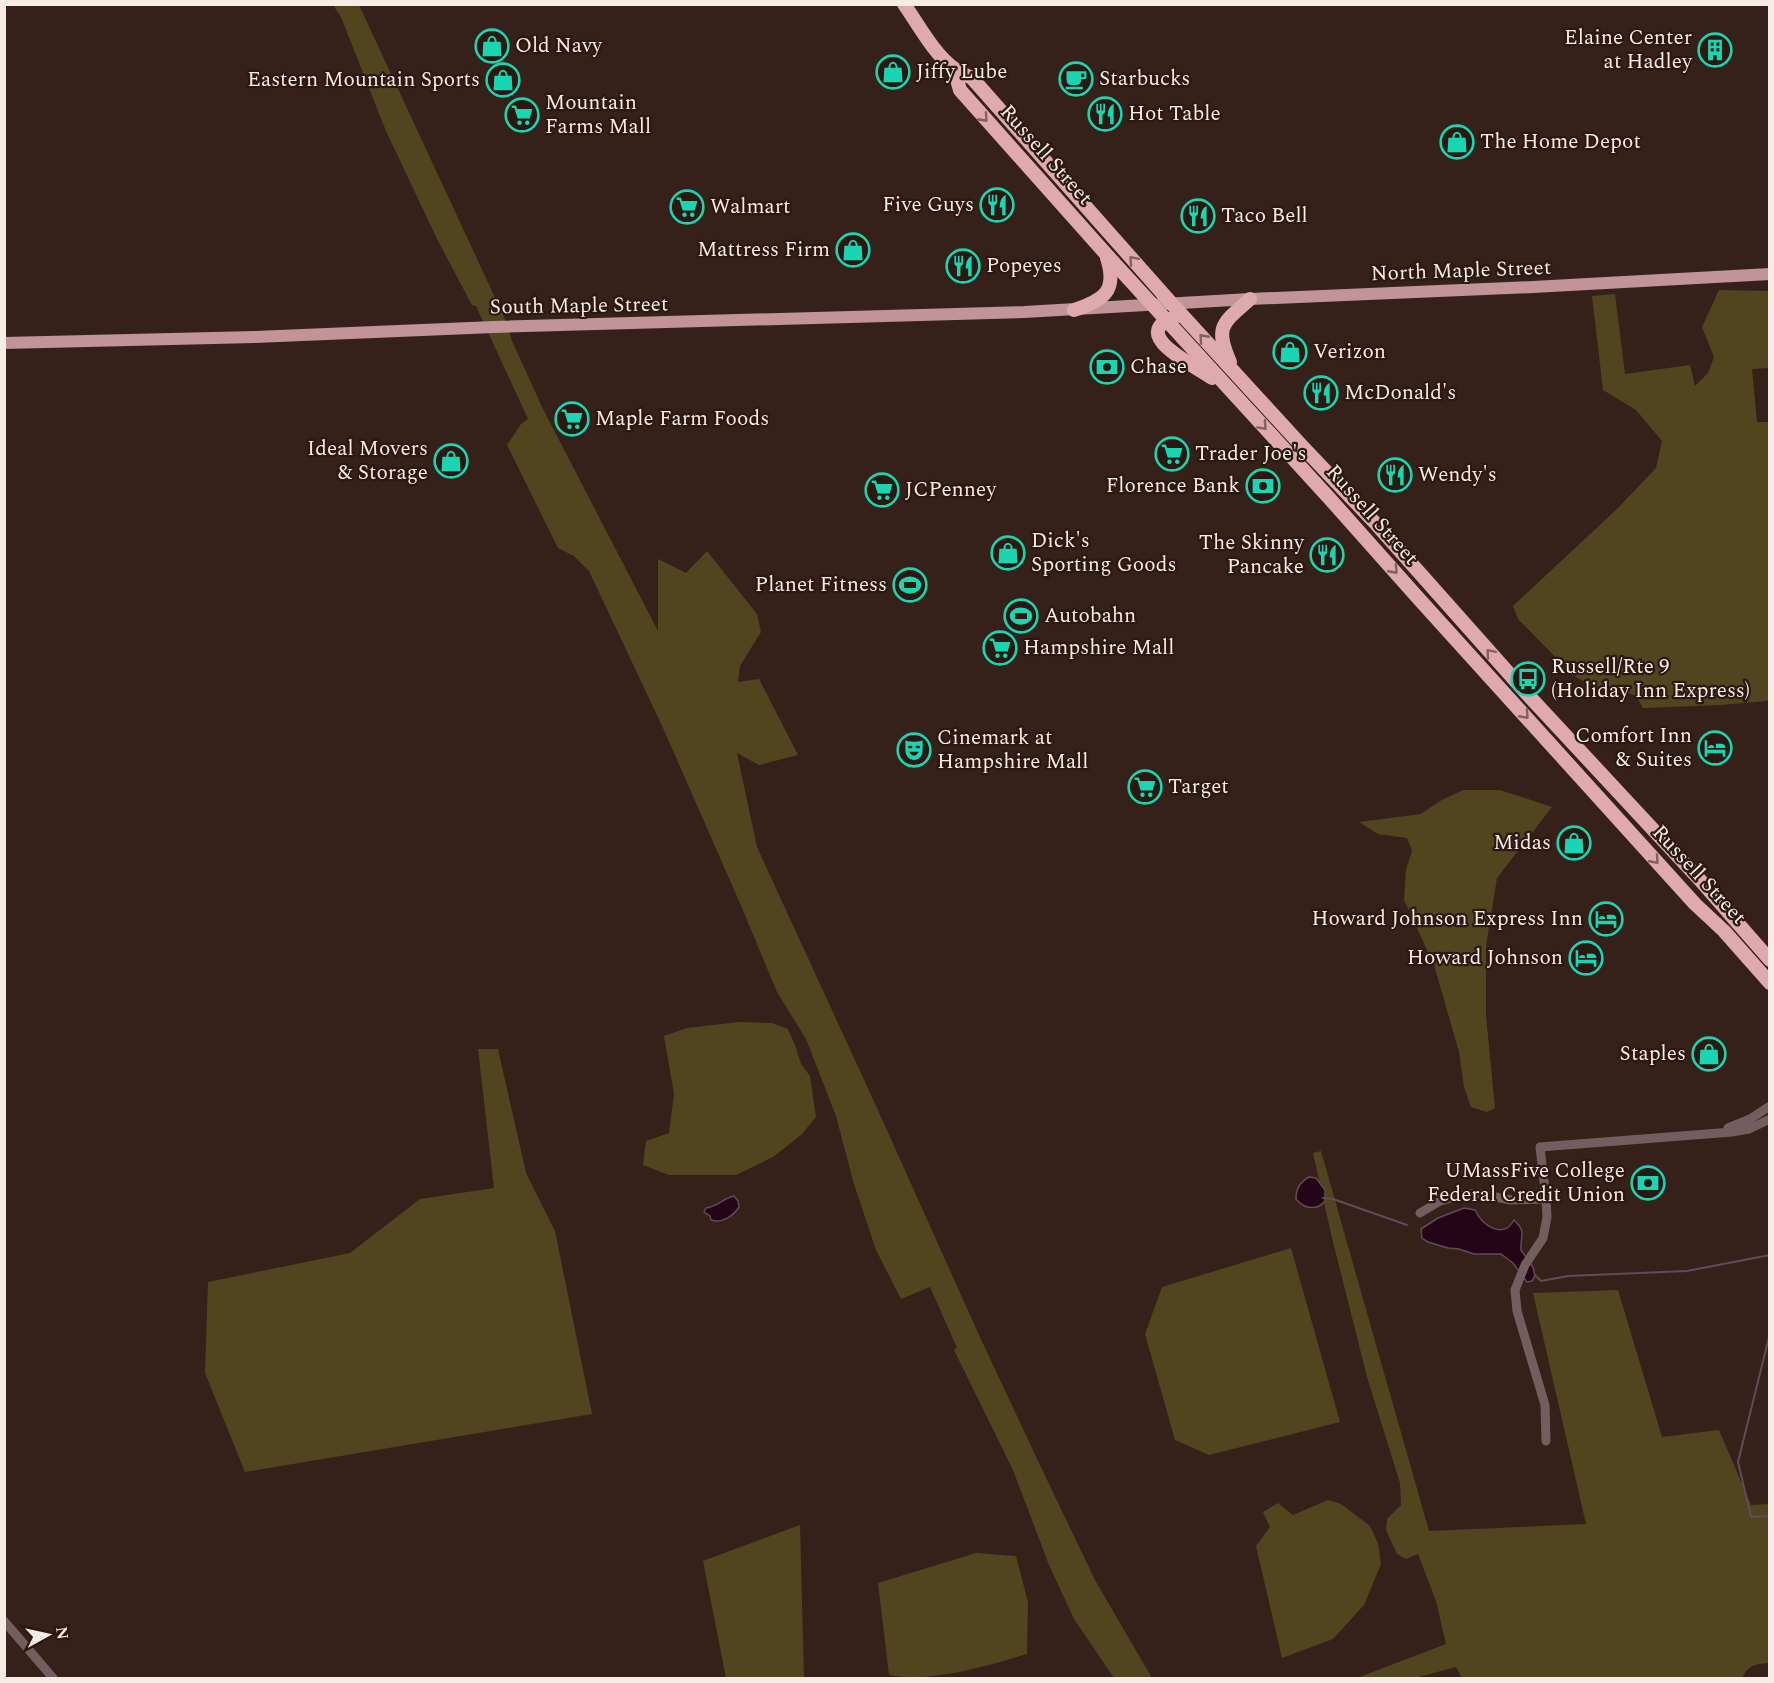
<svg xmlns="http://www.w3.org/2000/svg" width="1774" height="1683" viewBox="0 0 1774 1683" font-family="Spectral,serif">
<rect width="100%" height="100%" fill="#35211a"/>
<g fill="#50451f">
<polygon points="333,5 359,5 505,319 512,341 543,409 658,631 658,559 686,573 707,551 757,614 761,632 740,666 738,682 759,679 798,755 759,765 737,753 757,847 877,1108 979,1335 1039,1463 1095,1580 1152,1678 1114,1678 1074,1619 1049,1565 1013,1470 954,1350 957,1348 930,1287 901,1299 876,1250 854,1184 836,1116 806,1039 777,992 739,901 663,728 589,571 574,556 558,548 507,445 521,424 528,419 476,306 472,305 438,241 386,131 341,17"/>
<polygon points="1719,290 1769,291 1769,368 1752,369 1757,422 1769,422 1769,699 1767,701 1720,705 1643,708 1636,696 1616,688 1590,686 1572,674 1518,619 1513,606 1618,508 1656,468 1662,441 1636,410 1603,390 1592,296 1615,294 1625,374 1690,365 1695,386 1708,373 1714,357 1702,327"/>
<polygon points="1463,790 1500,790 1552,807 1497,878 1486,946 1486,1015 1495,1108 1487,1112 1471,1107 1464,1087 1459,1052 1434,965 1404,900 1406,870 1412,851 1407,838 1378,834 1359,822 1421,814 1440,801"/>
<polygon points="739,1022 772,1023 788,1029 795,1045 801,1064 810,1076 816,1117 801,1135 773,1157 736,1175 669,1175 643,1165 646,1141 669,1133 674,1094 664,1036 687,1028"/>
<polygon points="478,1049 498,1049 526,1173 555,1231 592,1414 245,1472 205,1373 208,1282 350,1253 420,1199 494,1188"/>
<path d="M 1321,1151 L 1429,1531 L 1586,1524 L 1533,1293 L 1618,1290 L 1662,1437 L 1719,1430 L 1751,1505 L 1769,1504 L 1769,1663 C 1755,1664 1749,1665 1742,1678 L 1462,1678 L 1456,1667 L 1415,1678 L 1357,1678 L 1446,1644 L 1436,1601 L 1418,1554 L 1406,1559 L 1397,1554 L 1386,1530 L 1387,1519 L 1401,1505 L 1400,1483 L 1367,1377 L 1332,1238 L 1313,1153 Z"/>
<polygon points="1291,1248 1340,1422 1209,1455 1175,1440 1145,1334 1162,1287"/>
<polygon points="1328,1500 1341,1504 1370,1526 1378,1543 1381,1564 1364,1605 1333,1639 1282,1658 1256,1546 1270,1527 1263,1512 1278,1503 1293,1515"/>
<polygon points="800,1525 804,1678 726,1678 703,1561"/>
<path d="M 976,1553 L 1016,1556 L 1028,1602 L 1027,1654 C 986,1666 931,1683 889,1675 L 878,1583 Z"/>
</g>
<g fill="#240518" stroke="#644a56" stroke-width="1.5">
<path d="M 1309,1177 L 1316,1178 L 1325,1190 L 1325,1201 C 1317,1211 1304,1209 1296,1199 C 1296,1188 1300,1182 1309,1177 Z"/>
<path d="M 734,1196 L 738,1201 L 739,1207 C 733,1216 722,1224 711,1220 L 710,1216 L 704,1212 L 706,1208 C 719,1206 723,1198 734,1196 Z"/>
<path d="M 1464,1208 L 1475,1210 C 1482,1225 1503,1240 1514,1220 C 1527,1232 1520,1236 1521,1250 L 1533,1267 L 1535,1276 L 1532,1281 L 1527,1282 L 1513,1263 L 1501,1254 L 1474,1254 L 1459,1249 L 1448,1248 L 1428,1242 L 1422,1238 L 1421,1229 L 1438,1218 Z"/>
</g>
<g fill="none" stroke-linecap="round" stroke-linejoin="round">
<g stroke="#644a56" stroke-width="2">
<polyline points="1323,1198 1333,1199 1407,1225"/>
<polyline points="1535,1275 1541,1281 1568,1276 1687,1271 1770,1255"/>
<polyline points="1770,1333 1738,1462 1751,1517 1770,1516"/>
</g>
<g stroke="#735e5f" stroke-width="9">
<polyline points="1728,1128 1750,1119 1770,1106"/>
<polyline points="1546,1199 1540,1147 1732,1132 1749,1129 1770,1119"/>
<polyline points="1420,1213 1440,1201 1467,1194 1481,1194 1511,1200 1546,1199 1547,1217 1543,1238 1525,1265 1515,1290 1517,1311 1545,1405 1546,1441"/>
<polyline points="4,1621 53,1678"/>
</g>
<polyline stroke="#c09498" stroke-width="12" points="4,343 255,337 494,327 1024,312 1250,299 1533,287 1770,274"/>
<g stroke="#deaaae" stroke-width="14">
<path d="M 904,4 C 918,24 935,56 955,69 C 960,73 966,75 972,78 L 1172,304 L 1301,445 L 1377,525 L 1529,696 L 1700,880 L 1770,960"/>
<polyline points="954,69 960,90 1105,253 1330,499 1419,599 1695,904 1724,931 1770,983"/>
<path d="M 1074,310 C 1103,300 1118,292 1107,258"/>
<path d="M 1175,317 C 1126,334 1196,366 1212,378"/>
<path d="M 1230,362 C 1214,326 1223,323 1250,299"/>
</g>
</g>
<defs><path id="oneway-chevron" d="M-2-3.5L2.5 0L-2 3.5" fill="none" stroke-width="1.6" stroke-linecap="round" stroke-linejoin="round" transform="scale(1.5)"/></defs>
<g stroke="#846160">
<use href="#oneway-chevron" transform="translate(984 118) rotate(48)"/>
<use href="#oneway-chevron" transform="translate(1133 260) rotate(-131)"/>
<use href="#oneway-chevron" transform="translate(1203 338) rotate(-132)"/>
<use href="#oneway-chevron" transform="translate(1263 426) rotate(47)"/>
<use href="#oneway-chevron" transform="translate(1394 570) rotate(48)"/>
<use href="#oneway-chevron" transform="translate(1490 653) rotate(-131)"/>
<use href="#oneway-chevron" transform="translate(1525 715) rotate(48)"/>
<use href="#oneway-chevron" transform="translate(1655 860) rotate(48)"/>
</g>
<defs>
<g id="shop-ring" transform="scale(1.725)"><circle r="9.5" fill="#2b1811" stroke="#19d5b2" stroke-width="1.5"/><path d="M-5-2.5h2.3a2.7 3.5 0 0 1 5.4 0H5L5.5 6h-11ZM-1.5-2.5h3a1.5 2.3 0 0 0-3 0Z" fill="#19d5b2"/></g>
<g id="building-ring" transform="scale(1.725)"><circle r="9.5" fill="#2b1811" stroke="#19d5b2" stroke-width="1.5"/><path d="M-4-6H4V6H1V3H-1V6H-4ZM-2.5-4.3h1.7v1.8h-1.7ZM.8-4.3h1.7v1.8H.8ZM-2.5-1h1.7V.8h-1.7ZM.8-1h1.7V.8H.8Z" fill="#19d5b2"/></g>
<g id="cafe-ring" transform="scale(1.725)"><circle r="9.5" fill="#2b1811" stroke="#19d5b2" stroke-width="1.5"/><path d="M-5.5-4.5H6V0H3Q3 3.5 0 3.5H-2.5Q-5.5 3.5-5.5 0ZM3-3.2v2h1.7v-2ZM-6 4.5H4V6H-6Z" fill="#19d5b2"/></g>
<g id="restaurant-ring" transform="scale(1.725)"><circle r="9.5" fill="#2b1811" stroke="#19d5b2" stroke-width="1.5"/><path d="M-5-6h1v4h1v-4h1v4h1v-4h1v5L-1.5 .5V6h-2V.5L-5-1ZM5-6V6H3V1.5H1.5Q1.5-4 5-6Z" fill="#19d5b2"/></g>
<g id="supermarket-ring" transform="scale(1.725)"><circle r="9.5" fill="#2b1811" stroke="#19d5b2" stroke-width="1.5"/><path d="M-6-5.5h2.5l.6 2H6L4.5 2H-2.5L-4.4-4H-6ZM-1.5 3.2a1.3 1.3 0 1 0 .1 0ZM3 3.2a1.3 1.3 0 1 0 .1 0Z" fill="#19d5b2"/></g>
<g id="bank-ring" transform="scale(1.725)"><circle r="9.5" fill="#2b1811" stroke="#19d5b2" stroke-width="1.5"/><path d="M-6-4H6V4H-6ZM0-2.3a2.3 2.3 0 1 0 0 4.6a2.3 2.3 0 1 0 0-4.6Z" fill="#19d5b2"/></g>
<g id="stadium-ring" transform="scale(1.725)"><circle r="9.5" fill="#2b1811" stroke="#19d5b2" stroke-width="1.5"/><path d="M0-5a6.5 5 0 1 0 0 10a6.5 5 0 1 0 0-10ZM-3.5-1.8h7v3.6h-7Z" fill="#19d5b2"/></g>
<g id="bus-ring" transform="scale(1.725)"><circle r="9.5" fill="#2b1811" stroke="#19d5b2" stroke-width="1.5"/><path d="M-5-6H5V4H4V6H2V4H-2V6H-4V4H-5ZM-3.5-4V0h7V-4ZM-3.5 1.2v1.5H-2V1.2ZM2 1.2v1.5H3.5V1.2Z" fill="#19d5b2"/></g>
<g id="hotel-ring" transform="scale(1.725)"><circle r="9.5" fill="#2b1811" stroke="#19d5b2" stroke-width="1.5"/><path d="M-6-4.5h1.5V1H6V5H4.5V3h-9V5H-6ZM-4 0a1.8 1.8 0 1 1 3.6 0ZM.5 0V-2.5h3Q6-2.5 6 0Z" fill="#19d5b2"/></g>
<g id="theatre-ring" transform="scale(1.725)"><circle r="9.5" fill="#2b1811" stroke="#19d5b2" stroke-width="1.5"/><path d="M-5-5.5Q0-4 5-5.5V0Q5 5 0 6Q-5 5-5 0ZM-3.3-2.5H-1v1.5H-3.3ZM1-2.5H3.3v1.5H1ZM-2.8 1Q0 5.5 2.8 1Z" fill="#19d5b2"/></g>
</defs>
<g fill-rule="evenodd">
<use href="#shop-ring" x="492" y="46"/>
<use href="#building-ring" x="1715" y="50"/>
<use href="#shop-ring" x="893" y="72"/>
<use href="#cafe-ring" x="1076" y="79"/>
<use href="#shop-ring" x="503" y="80"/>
<use href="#restaurant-ring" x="1105" y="114"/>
<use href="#supermarket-ring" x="522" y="115"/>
<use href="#shop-ring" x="1457" y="142"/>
<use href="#restaurant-ring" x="997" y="205"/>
<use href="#supermarket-ring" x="687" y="207"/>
<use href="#restaurant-ring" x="1198" y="216"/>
<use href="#shop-ring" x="853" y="250"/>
<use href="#restaurant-ring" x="963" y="266"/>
<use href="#shop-ring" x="1290" y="352"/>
<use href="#bank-ring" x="1107" y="367"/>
<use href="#restaurant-ring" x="1321" y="393"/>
<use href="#supermarket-ring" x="572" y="419"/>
<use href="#supermarket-ring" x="1172" y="454"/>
<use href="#shop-ring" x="451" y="461"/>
<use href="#restaurant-ring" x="1395" y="475"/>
<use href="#bank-ring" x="1263" y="486"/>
<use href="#supermarket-ring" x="882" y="490"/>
<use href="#shop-ring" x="1008" y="553"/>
<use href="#restaurant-ring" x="1327" y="555"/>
<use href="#stadium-ring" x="910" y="585"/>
<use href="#stadium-ring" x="1021" y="616"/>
<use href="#supermarket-ring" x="1000" y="648"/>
<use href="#bus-ring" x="1528" y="679"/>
<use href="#hotel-ring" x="1715" y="748"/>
<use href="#theatre-ring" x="914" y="750"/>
<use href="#supermarket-ring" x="1145" y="787"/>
<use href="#shop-ring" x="1574" y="843"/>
<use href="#hotel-ring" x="1606" y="919"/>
<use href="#hotel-ring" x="1586" y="958"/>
<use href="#shop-ring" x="1709" y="1054"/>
<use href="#bank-ring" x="1648" y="1183"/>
</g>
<g text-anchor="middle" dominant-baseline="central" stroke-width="4.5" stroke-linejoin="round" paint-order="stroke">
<g font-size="21" fill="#f8eae5" stroke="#2b1811" text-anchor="start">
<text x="1692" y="38" text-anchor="end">Elaine Center<tspan x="1692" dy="24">at Hadley</tspan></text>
<text x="515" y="46">Old Navy</text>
<text x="916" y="72">Jiffy Lube</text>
<text x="1099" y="79">Starbucks</text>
<text x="480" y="80" text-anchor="end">Eastern Mountain Sports</text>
<text x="545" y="103">Mountain<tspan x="545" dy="24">Farms Mall</tspan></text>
<text x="1128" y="114">Hot Table</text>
<text x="1480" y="142">The Home Depot</text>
<text x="974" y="205" text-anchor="end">Five Guys</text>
<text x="710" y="207">Walmart</text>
<text x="1221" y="216">Taco Bell</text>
<text x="830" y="250" text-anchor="end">Mattress Firm</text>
<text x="986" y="266">Popeyes</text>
<text x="1313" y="352">Verizon</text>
<text x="1130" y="367">Chase</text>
<text x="1344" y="393">McDonald's</text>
<text x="595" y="419">Maple Farm Foods</text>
<text x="428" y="449" text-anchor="end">Ideal Movers<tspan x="428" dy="24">&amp; Storage</tspan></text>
<text x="1195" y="454">Trader Joe's</text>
<text x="1418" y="475">Wendy's</text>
<text x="1240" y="486" text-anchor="end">Florence Bank</text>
<text x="905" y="490">JCPenney</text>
<text x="1031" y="541">Dick's<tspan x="1031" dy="24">Sporting Goods</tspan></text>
<text x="1304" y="543" text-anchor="end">The Skinny<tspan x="1304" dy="24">Pancake</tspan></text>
<text x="887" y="585" text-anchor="end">Planet Fitness</text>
<text x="1044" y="616">Autobahn</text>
<text x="1023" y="648">Hampshire Mall</text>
<text x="1551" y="667">Russell/Rte 9<tspan x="1551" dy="24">(Holiday Inn Express)</tspan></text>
<text x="1692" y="736" text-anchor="end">Comfort Inn<tspan x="1692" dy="24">&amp; Suites</tspan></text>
<text x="937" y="738">Cinemark at<tspan x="937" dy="24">Hampshire Mall</tspan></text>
<text x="1168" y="787">Target</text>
<text x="1551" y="843" text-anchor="end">Midas</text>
<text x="1583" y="919" text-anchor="end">Howard Johnson Express Inn</text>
<text x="1563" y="958" text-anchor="end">Howard Johnson</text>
<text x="1686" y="1054" text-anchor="end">Staples</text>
<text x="1625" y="1171" text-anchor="end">UMassFive College<tspan x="1625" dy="24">Federal Credit Union</tspan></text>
</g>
<g font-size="21" fill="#f8eae5" stroke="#2b1811">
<text transform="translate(1046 155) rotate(48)">Russell Street</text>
<text transform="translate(1461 271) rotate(-2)">North Maple Street</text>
<text transform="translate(579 306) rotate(-1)">South Maple Street</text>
<text transform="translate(1372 515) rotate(48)">Russell Street</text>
<text transform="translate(1699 875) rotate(47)">Russell Street</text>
</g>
</g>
<rect width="1774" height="1683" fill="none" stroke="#f8eae5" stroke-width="12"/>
<g transform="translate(48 1635) rotate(82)" stroke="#2b1811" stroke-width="4.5" paint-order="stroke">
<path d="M0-4.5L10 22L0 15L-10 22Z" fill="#f8eae5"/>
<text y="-9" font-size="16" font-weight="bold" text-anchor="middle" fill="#f8eae5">N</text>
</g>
</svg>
